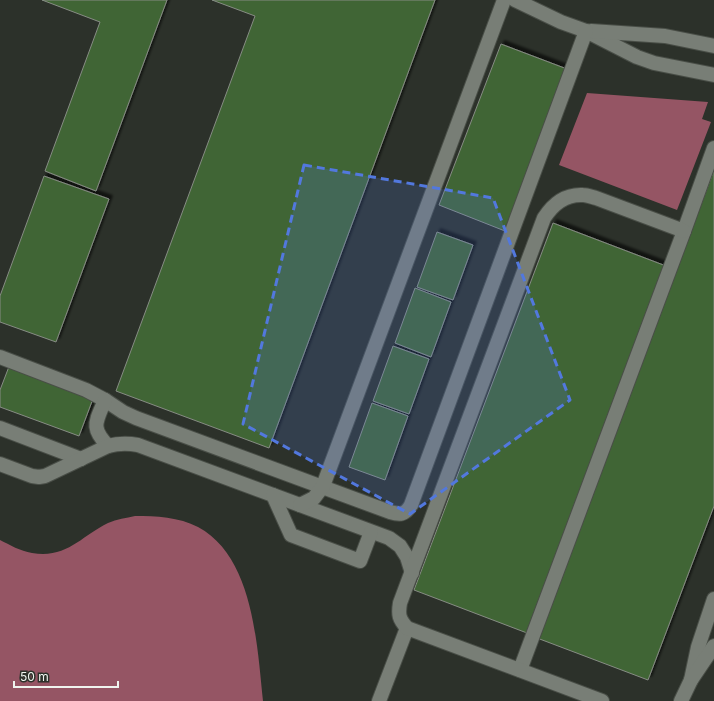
<svg xmlns="http://www.w3.org/2000/svg" width="714" height="701" viewBox="0 0 714 701" font-family="Inter,sans-serif">
<defs>
<filter id="shadow"><feDropShadow dx="3.5" dy="-3.5" stdDeviation="1" flood-color="#0009"/></filter>
</defs>
<rect width="100%" height="100%" fill="#2c312a"/>
<g fill="#955564">
<polygon points="587,93 708,102 702,119 711,122 677,210 559,165"/>
<path d="M 135,516 C 156,516 179,517 198,527 C 254,557 257,646 263,701 L 0,701 L 0,540 C 10,545 20,551 32,553 C 67,559 81,536 108,523 C 117,519 126,518 135,516 Z"/>
</g>
<g fill="#416534" stroke="#868c84" filter="url(#shadow)">
<polygon points="42,0 167,0 96,191 45,171 100,22"/>
<polygon points="212,0 435,0 269,448 116,391 255,16"/>
<polygon points="501,44 567,69 505,231 439,205"/>
<polygon points="714,170 714,506 648,680 537,638"/>
<polygon points="44,176 109,199 56,342 0,322 0,296"/>
<polygon points="553,223 666,266 527,633 414,590"/>
<polygon points="437,232 473,245 453,300 417,287"/>
<polygon points="415,288 451,302 431,357 395,343"/>
<polygon points="393,346 429,359 409,414 373,401"/>
<polygon points="10,364 94,396 79,436 0,407 0,390"/>
<polygon points="372,403 408,416 385,480 349,467"/>
</g>
<g fill="none" stroke-linecap="round" stroke-linejoin="round">
<g stroke="#494e47" stroke-width="16">
<g id="minor">
<polyline points="515,0 561,22 586,31 637,57 654,63 714,75"/>
<polyline points="591,31 665,36 714,46"/>
<path d="M 0,357 L 86,390 L 105,400 L 123,412 L 136,418 L 390,512 C 400,515 405,515 411,505 L 586,31"/>
<path d="M 105,400 C 96,422 90,427 108,446"/>
<polyline points="0,428 81,459"/>
<path d="M 0,464 L 32,476 L 39,477 L 45,476 L 108,446 C 119,443 127,443 138,445 L 389,538 L 400,546 L 407,557 L 412,573"/>
<polyline points="273,495 291,535 360,561 371,532"/>
<polyline points="300,505 314,498 323,486 504,0"/>
<polyline points="520,670 684,231 714,148"/>
<polyline points="691,680 698,647 714,599"/>
<polyline points="379,701 407,628"/>
<path d="M 602,701 L 407,628 C 399,619 398,615 400,603 L 544,218 C 553,204 566,194 583,195 C 587,195 592,197 596,198 L 684,231"/>
<polyline points="681,701 691,680 714,646"/>
</g>
</g>
<use href="#minor" stroke="#787e76" stroke-width="14"/>
</g>
<path fill="#5278de" fill-opacity="0.2" stroke="#5278de" stroke-width="3" stroke-dasharray="8 5" stroke-linejoin="round" d="M 304,165 L 493,198 L 570,400 L 410,514 L 243,424 Z"/>
<path d="M14 681v6h104v-6" fill="none" stroke="#f0f4ef" stroke-width="2"/>
<text x="20" y="681" font-size="12" fill="#f0f4ef" stroke="#2c312a" stroke-width="3" paint-order="stroke">50 m</text>
</svg>
